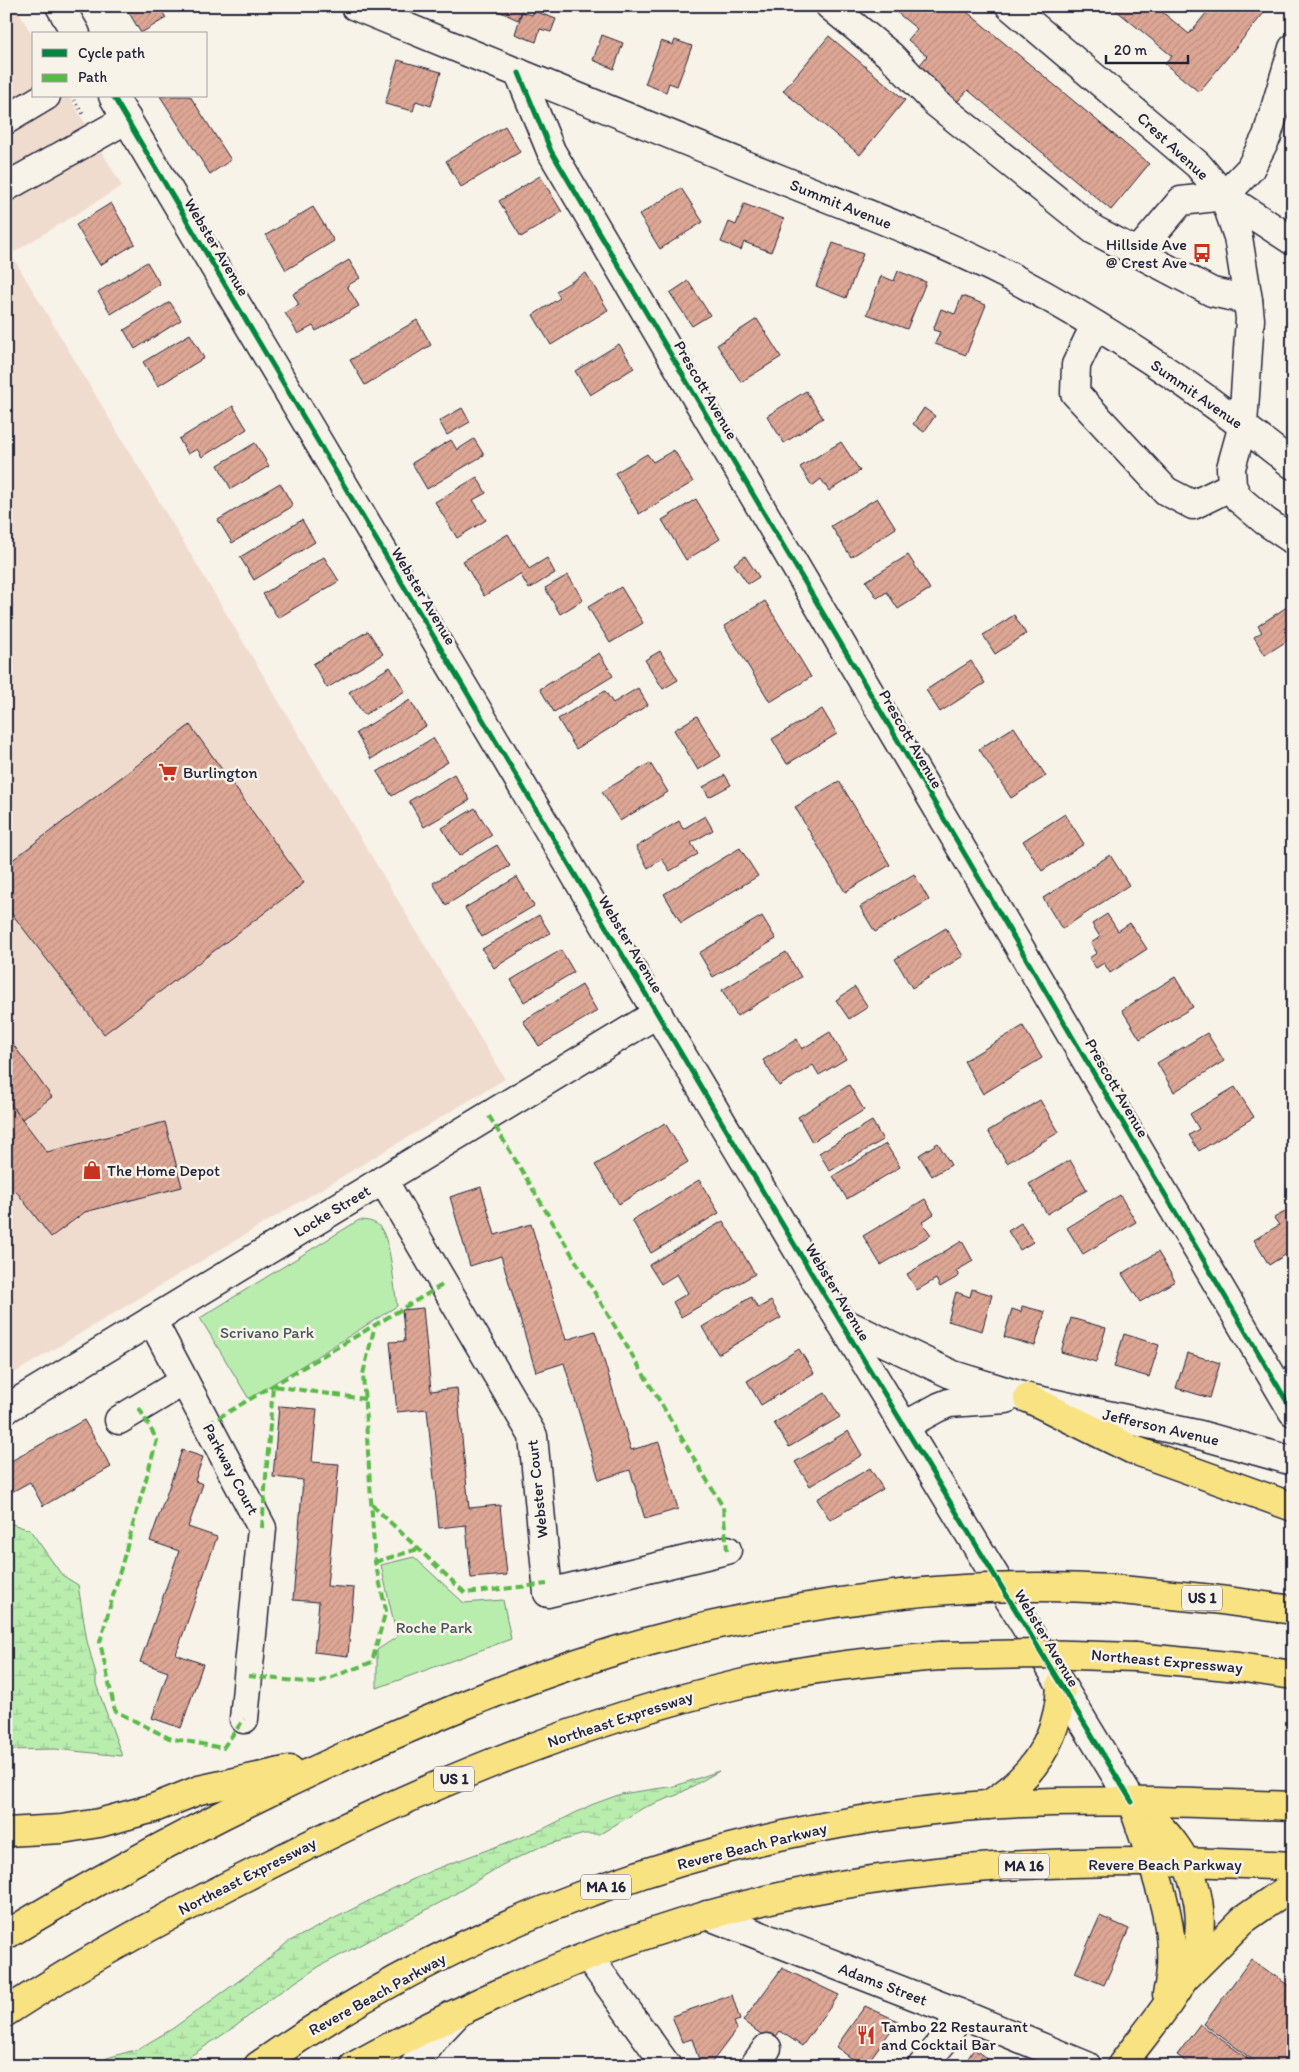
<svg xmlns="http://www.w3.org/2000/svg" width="1299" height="2072" viewBox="0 0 1299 2072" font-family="Itim,sans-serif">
<defs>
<pattern id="wetland-marsh" width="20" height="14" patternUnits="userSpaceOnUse" patternTransform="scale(1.25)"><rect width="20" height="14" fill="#b9edae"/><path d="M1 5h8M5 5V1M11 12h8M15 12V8" fill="none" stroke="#9fcb97"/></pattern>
<pattern id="building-hatch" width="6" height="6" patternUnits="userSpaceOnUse" patternTransform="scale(1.25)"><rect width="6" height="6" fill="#dea795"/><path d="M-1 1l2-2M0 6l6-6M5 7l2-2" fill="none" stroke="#be8f81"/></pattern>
</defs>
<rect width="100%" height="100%" fill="#f7f3e8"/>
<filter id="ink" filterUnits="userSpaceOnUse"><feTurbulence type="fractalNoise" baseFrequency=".02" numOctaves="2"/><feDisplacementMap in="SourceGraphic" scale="10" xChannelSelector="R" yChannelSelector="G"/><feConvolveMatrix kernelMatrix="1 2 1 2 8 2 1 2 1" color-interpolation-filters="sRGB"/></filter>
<g filter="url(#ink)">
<polygon fill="#f0dccf" points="6,6 15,6 34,38 34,96 69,96 122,186 11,254 505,1079 6,1378"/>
<g fill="url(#wetland-marsh)" stroke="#6e8874">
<polygon points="6,1522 30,1530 62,1575 78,1585 87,1641 96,1675 96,1684 122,1756 55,1749 6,1750"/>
<polygon points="719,1771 677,1795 643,1808 600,1834 584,1834 540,1847 502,1865 445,1900 320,1966 274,1996 236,2026 175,2066 95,2066 107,2058 138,2049 172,2029 262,1964 288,1942 392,1889 433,1870 541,1830 591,1805 621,1794 675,1786"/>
</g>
<g fill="#b9edae" stroke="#6e8874">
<path d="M 359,1220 C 365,1220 372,1221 378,1225 C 391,1236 394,1288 397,1306 L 249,1399 L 200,1318 Z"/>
<polygon points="414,1557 464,1603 503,1600 511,1639 377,1688 377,1650 397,1637 381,1565"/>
</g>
<g fill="url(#building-hatch)" stroke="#22223b">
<polygon points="125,6 159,6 166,18 141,33"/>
<polygon points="495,6 524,6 518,20 494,9"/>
<polygon points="889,6 960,6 1149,164 1111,210 968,90 956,103 916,70 927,56 908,40 917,29"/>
<polygon points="1111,6 1155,6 1189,34 1212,6 1268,8 1199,92 1165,64 1172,56"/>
<polygon points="534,11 556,19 551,32 540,29 536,42 515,34 522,12 532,15"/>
<polygon points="602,35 623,43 614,69 593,60"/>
<polygon points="829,36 905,100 860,155 783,91"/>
<polygon points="675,40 692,46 677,86 669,83 666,92 645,84 661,41 673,45"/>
<polygon points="398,60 441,72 431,106 416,101 413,111 385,104"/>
<polygon points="160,96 190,96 231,160 210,174"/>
<polygon points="505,126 520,152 461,187 446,161"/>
<polygon points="540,176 562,212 521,237 499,201"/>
<polygon points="681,188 703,222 660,249 639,215"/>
<polygon points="111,203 135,244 100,265 76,225"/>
<polygon points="744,204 784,219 771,252 744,242 741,250 721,242 729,222 736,225"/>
<polygon points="313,207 334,241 286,270 266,235"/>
<polygon points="833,243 863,254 846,298 816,286"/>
<polygon points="349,260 360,278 347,286 359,306 316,331 313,326 298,334 285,313 299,305 293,294"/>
<polygon points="147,262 160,284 111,314 98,292"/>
<polygon points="898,271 926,282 907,329 867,314 881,276 894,281"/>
<polygon points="586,273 608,310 551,345 533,315 560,298 556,291"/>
<polygon points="688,281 710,315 692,326 670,293"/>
<polygon points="962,296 986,305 966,355 935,344 940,332 933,330 941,309 955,314"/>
<polygon points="170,302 181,320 135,349 124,330"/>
<polygon points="757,319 781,357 741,382 717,345"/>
<polygon points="417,320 431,345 365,385 350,360"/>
<polygon points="190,334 204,358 158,386 143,362"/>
<polygon points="619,344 634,368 590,395 575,371"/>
<polygon points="806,391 823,418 784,443 767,416"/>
<polygon points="233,406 247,429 202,457 197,449 188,454 179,439"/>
<polygon points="462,408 470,422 447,435 439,421"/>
<polygon points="924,408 935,416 924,432 913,424"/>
<polygon points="474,439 484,455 427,489 412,463 451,440 457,450"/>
<polygon points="841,442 860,471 829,491 821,479 812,486 800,467"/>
<polygon points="255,443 269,466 231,489 218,465"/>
<polygon points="674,450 693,482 639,514 615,473 647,454 653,462"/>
<polygon points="477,477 486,493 473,500 486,520 457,538 435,502"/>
<polygon points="280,483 293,506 232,543 218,520"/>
<polygon points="877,498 896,528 851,557 831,526"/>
<polygon points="696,499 720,539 686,560 662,520"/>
<polygon points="302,520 315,542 254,580 240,557"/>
<polygon points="508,534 529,569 547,558 555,573 529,589 520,574 484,596 463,561"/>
<polygon points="908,555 930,589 898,609 887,592 877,598 866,581"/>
<polygon points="745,556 759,577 748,584 734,564"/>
<polygon points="324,557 339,581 278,618 263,594"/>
<polygon points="568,575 583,600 560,614 545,588"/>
<polygon points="621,587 643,623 610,643 588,607"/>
<polygon points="765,601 811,677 770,702 724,626"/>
<polygon points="1293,603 1293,637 1265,655 1254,637 1262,632 1258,626"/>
<polygon points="1014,615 1026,634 995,654 983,635"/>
<polygon points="368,631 383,654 327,688 313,664"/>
<polygon points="660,651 678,680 663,689 645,660"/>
<polygon points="599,653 613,676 554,712 540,689"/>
<polygon points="971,661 985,683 940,712 926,690"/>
<polygon points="390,667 405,691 364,715 349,692"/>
<polygon points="638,688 648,705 576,749 558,719 605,691 613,703"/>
<polygon points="410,700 426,726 371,759 356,733"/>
<polygon points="822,709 837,734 787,764 772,739"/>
<polygon points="697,716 721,756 698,770 674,730"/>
<polygon points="190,725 304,883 104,1034 6,906 6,865"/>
<polygon points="1014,727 1046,776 1011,798 979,749"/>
<polygon points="433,738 448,762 392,796 377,772"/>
<polygon points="650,763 668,792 620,821 602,792"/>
<polygon points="454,774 470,800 424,827 409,801"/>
<polygon points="725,775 731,785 709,797 703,787"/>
<polygon points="839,781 890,865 845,892 795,807"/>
<polygon points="475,808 492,835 459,856 442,828"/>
<polygon points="1065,814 1084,844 1042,871 1023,841"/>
<polygon points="705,816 713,830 691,843 698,854 670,871 662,859 648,868 636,847 679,821 683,829"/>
<polygon points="497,845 510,866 446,905 433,883"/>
<polygon points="740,848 758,876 681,923 664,894"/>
<polygon points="1110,855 1129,885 1062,929 1043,898"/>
<polygon points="914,874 929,900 875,932 860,907"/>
<polygon points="517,877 534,906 482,937 465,908"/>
<polygon points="1107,914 1118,931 1130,923 1147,949 1110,973 1104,963 1096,968 1089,958 1097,953 1091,943 1100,937 1092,924"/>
<polygon points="539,915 550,933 494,968 482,949"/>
<polygon points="762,916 776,939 713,977 699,953"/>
<polygon points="946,928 963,956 912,988 895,959"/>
<polygon points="561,950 574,972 524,1002 511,980"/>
<polygon points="786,952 801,977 737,1016 722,990"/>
<polygon points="1175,977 1193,1007 1140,1039 1122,1010"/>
<polygon points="582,985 597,1011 539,1046 523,1021"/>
<polygon points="855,987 868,1007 849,1019 836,1000"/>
<polygon points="1023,1026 1042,1058 983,1094 964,1061"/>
<polygon points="830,1032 846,1059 819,1075 813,1065 779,1086 763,1060 797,1039 802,1049"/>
<polygon points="1207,1033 1224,1061 1174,1092 1157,1063"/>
<polygon points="6,1035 52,1097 22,1119 6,1098"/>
<polygon points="849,1085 864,1110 812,1142 798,1117"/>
<polygon points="1235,1087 1254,1117 1199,1151 1189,1135 1199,1129 1190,1114"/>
<polygon points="6,1098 47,1152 165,1122 182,1187 85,1212 51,1237 16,1191 6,1199"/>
<polygon points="1040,1100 1059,1132 1007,1163 988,1131"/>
<polygon points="872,1121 883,1140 830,1171 819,1153"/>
<polygon points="665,1123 688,1162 619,1204 595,1165"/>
<polygon points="938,1143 951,1165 932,1176 919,1155"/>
<polygon points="886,1144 900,1167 847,1199 833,1176"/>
<polygon points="1070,1160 1087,1190 1047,1214 1029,1184"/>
<polygon points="699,1180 719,1213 651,1253 632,1220"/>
<polygon points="481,1187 495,1235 531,1224 566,1340 595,1331 631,1450 659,1442 678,1509 645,1519 630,1470 599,1480 564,1363 536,1372 501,1256 470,1266 450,1197"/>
<polygon points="1120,1195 1136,1222 1083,1254 1067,1228"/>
<polygon points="925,1199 934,1214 922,1222 931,1235 881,1265 863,1236"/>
<polygon points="1292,1208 1293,1250 1269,1265 1254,1240 1279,1225 1274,1218"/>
<polygon points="723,1221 755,1274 681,1317 673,1302 688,1293 677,1274 661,1284 649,1265"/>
<polygon points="1021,1223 1033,1242 1020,1250 1008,1231"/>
<polygon points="962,1241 973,1261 956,1271 959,1276 940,1287 936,1279 917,1290 907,1274"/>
<polygon points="1158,1252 1175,1281 1140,1302 1122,1274"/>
<polygon points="972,1289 992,1295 982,1331 948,1321 956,1292 970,1297"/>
<polygon points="751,1297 758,1308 771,1301 781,1318 718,1354 702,1327"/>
<polygon points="1022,1306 1045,1312 1035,1346 1004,1337 1012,1309 1021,1312"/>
<polygon points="423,1308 431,1391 457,1388 469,1508 500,1505 507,1575 471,1578 466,1525 439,1528 427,1409 397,1412 390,1342 405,1341 402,1310"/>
<polygon points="1071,1318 1106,1328 1096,1362 1061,1352"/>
<polygon points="1124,1334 1159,1345 1149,1377 1114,1367"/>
<polygon points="799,1349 814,1373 761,1405 747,1381"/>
<polygon points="1187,1353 1220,1363 1210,1398 1176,1388"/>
<polygon points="825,1393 840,1417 789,1447 774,1423"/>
<polygon points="279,1406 317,1409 312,1462 339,1464 327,1586 354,1588 348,1656 314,1652 319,1602 293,1600 303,1480 273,1477"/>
<polygon points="84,1420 111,1467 43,1506 30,1482 6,1495 6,1464"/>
<polygon points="848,1431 862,1455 810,1486 795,1462"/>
<polygon points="182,1450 203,1457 195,1481 203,1484 188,1527 217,1537 176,1654 203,1664 181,1728 152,1718 168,1672 140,1662 179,1551 150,1541"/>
<polygon points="870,1468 883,1489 830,1520 817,1499"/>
<polygon points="1100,1916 1129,1929 1104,1985 1075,1973"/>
<polygon points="1251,1959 1289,1986 1293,1981 1293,2066 1261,2066 1204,2024"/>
<polygon points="782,1968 839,1995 802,2046 780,2031 772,2042 743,2021"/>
<polygon points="732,1995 740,2020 734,2022 737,2029 709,2066 701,2066 692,2039 682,2042 672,2016"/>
<polygon points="865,2006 898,2021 865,2066 862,2066 836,2047"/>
<polygon points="1200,2024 1258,2066 1213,2066 1206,2061 1202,2066 1191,2066 1177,2055"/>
<polygon points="974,2049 997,2066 963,2066"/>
</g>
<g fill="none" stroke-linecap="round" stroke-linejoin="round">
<g stroke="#22223b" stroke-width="31">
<g id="minor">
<polyline points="60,6 76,34"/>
<path d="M 355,6 C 493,63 631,119 770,175 C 851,208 935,238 1013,278 C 1112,330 1206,395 1293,465"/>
<polyline points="830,6 891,56 936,103 1094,230 1212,292 1248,300"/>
<polyline points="1010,6 1198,165 1224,196 1238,237 1248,300 1250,319 1243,425 1231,468 1232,486 1239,499 1265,521 1293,540"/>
<polyline points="519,73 551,151 1293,1412"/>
<polyline points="113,96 816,1281 1132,1802"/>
<polyline points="6,120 46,96"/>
<polyline points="6,187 127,119"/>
<polyline points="1224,196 1250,169 1267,136 1293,48"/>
<polyline points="1137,253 1181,201 1224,196 1293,241"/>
<polyline points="1095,325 1076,365 1075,393 1166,491 1193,505 1232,486"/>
<polyline points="383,1180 533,1436 548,1593 727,1550"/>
<polyline points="152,1320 262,1528 244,1719"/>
<polyline points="840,1321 953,1375 1028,1398 1200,1435 1293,1461"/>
<polyline points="6,1409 658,1013"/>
<polyline points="119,1420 184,1381"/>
<polyline points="904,1426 939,1407 949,1403 1006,1399"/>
<polyline points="707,1915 959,2013 1087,2066"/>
<polyline points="588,1956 667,2066"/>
<polyline points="414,2066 436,2036 456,2015"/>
<polyline points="754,2066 767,2048"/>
<polyline points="922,2066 947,2037 959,2013"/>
</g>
</g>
<g stroke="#22223b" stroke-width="31">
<g id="major">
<path d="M 1132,1802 C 1151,1862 1183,1931 1167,1994"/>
<path d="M 1121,2066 C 1145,2033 1174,2001 1191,1965 C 1208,1927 1199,1878 1175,1845 C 1163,1828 1147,1815 1132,1802"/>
</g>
</g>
<g stroke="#22223b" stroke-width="31">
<g id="highway">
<polyline points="1028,1398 1131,1449 1293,1507"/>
<polyline points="1111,1589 1213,1599 1293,1610"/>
<polyline points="1135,1657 1238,1667 1293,1675"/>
<path d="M 988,1805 C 1032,1778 1059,1739 1061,1685"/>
<polyline points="6,1832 62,1829 99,1823 154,1808 199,1790 290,1770"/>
<path d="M 6,1935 C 114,1869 226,1811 341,1758 C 442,1713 543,1670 650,1641 C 733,1618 817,1604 902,1594"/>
<polyline points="1183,1980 1243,1920 1293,1885"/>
<path d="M 6,2012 C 88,1958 175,1912 263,1868 C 415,1790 573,1723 740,1684 C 806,1668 873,1661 941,1656"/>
<path d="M 258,2066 C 471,1916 727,1825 986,1805 C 1088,1798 1191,1803 1293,1806"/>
<path d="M 354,2066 C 465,2005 583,1952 705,1916 C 892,1861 1099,1856 1293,1866"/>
</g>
</g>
<polyline stroke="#22223b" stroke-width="3" stroke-dasharray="1 4" stroke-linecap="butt" points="74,100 83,114"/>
<use href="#minor" stroke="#f7f3e8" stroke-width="28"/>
<use href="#major" stroke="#f8e281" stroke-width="28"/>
<use href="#highway" stroke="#f8e281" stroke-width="28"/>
<g stroke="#22223b" stroke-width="31" stroke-linecap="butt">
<g id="highway-bridge">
<path d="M 902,1594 C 972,1587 1041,1585 1111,1589"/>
<polyline points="941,1656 1040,1654 1135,1657"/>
</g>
</g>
<use href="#highway-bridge" stroke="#f8e281" stroke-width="28"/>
<g stroke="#58b947" stroke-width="4" stroke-dasharray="8 4" stroke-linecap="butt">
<polyline points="489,1116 723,1507 727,1550"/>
<polyline points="139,1408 157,1440 100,1642 115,1711 169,1738 223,1748 244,1719"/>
<polyline points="208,1424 444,1284"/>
<polyline points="372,1505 465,1593 547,1584"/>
<polyline points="262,1528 273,1386 365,1399"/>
<polyline points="375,1562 418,1549"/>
<polyline points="248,1676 316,1683 372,1662 386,1610 375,1562 363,1374 375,1325"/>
</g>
<g stroke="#f7f3e8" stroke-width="8">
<g id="cycleway">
<polyline points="519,73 551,151 1293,1412"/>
<polyline points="113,96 816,1281 1132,1802"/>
</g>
</g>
<use href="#cycleway" stroke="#00873e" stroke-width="5"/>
</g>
</g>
<defs>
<g id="bus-bare" transform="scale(1.5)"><path d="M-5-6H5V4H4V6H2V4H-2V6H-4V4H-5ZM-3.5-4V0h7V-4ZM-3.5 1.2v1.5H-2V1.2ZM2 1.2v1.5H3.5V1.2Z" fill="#c8321e" stroke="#f7f3e8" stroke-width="2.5" paint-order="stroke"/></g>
<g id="supermarket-bare" transform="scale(1.5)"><path d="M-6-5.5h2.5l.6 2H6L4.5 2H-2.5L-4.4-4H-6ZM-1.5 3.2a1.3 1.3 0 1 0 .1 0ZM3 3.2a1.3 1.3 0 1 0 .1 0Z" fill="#c8321e" stroke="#f7f3e8" stroke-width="2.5" paint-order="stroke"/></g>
<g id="shop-bare" transform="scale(1.5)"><path d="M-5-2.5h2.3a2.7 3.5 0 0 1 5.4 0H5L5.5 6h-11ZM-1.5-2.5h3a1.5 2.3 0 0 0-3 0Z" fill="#c8321e" stroke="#f7f3e8" stroke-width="2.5" paint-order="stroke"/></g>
<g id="restaurant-bare" transform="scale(1.5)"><path d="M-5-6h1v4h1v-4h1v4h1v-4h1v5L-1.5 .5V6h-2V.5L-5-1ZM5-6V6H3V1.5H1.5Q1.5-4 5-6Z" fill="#c8321e" stroke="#f7f3e8" stroke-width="2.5" paint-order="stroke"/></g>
</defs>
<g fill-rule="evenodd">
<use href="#bus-bare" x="1202" y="253"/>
<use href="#supermarket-bare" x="168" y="772"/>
<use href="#shop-bare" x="92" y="1170"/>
<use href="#restaurant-bare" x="866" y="2035"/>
</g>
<g text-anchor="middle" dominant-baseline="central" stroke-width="5" stroke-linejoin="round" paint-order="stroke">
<g fill="#f7f3e8" stroke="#62616f" stroke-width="1">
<rect x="1182" y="1585.5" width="40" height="25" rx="4"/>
<rect x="434" y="1766.5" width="40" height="25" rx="4"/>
<rect x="999" y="1853.5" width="50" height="25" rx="4"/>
<rect x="581" y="1874.5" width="50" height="25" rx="4"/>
</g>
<g font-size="15" font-weight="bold" fill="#22223b">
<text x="1202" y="1598">US 1</text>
<text x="454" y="1779">US 1</text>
<text x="1024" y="1866">MA 16</text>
<text x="606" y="1887">MA 16</text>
</g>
<g font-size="16" fill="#22223b" stroke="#f7f3e8">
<text transform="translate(1173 146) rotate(43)">Crest Avenue</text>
<text transform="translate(841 204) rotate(22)">Summit Avenue</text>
<text transform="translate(217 247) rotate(59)">Webster Avenue</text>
<text transform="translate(706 390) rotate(60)">Prescott Avenue</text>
<text transform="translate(1197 394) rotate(35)">Summit Avenue</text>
<text transform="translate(424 596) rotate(59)">Webster Avenue</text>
<text transform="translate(911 739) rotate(60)">Prescott Avenue</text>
<text transform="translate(631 944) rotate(59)">Webster Avenue</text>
<text transform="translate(1117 1088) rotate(60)">Prescott Avenue</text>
<text transform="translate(332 1211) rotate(-31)">Locke Street</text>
<text transform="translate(838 1292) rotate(59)">Webster Avenue</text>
<text transform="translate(1161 1427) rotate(13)">Jefferson Avenue</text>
<text transform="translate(231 1469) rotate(62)">Parkway Court</text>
<text transform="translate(537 1489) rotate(-96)">Webster Court</text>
<text transform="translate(1047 1638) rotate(59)">Webster Avenue</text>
<text transform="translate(1167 1661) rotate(5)">Northeast Expressway</text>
<text transform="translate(620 1719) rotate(-18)">Northeast Expressway</text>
<text transform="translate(752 1846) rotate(-14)">Revere Beach Parkway</text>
<text x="1165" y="1864">Revere Beach Parkway</text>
<text transform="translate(247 1876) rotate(-27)">Northeast Expressway</text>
<text transform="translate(883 1984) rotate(21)">Adams Street</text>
<text transform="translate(377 1994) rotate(-29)">Revere Beach Parkway</text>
</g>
<g font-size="16" fill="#22223b" stroke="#f7f3e8" text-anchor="start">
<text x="1187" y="244" text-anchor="end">Hillside Ave<tspan x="1187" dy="18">@ Crest Ave</tspan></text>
<text x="183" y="772">Burlington</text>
<text x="107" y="1170">The Home Depot</text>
<text x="881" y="2026">Tambo 22 Restaurant<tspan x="881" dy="18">and Cocktail Bar</tspan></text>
</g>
<g font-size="16" fill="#485558" stroke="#f7f3e8">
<text x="267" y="1332">Scrivano Park</text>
<text x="434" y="1627">Roche Park</text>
</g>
</g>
<rect width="1299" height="2072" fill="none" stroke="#f7f3e8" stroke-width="25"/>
<rect x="12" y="12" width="1274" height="2047" fill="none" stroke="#22223b" stroke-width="2" filter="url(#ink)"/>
<rect x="32" y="32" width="175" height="65" fill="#f7f3e8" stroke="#a29fa3"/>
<rect x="42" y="49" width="25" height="8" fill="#00873e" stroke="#a29fa3"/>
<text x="78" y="58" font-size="15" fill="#22223b">Cycle path</text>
<rect x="42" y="74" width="25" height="8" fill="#58b947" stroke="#a29fa3"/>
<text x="78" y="82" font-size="15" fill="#22223b">Path</text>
<path d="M1106 55v8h82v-8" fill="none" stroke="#22223b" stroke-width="2.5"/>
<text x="1114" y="55" font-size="15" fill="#22223b" stroke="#f7f3e8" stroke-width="4" paint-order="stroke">20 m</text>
</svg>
